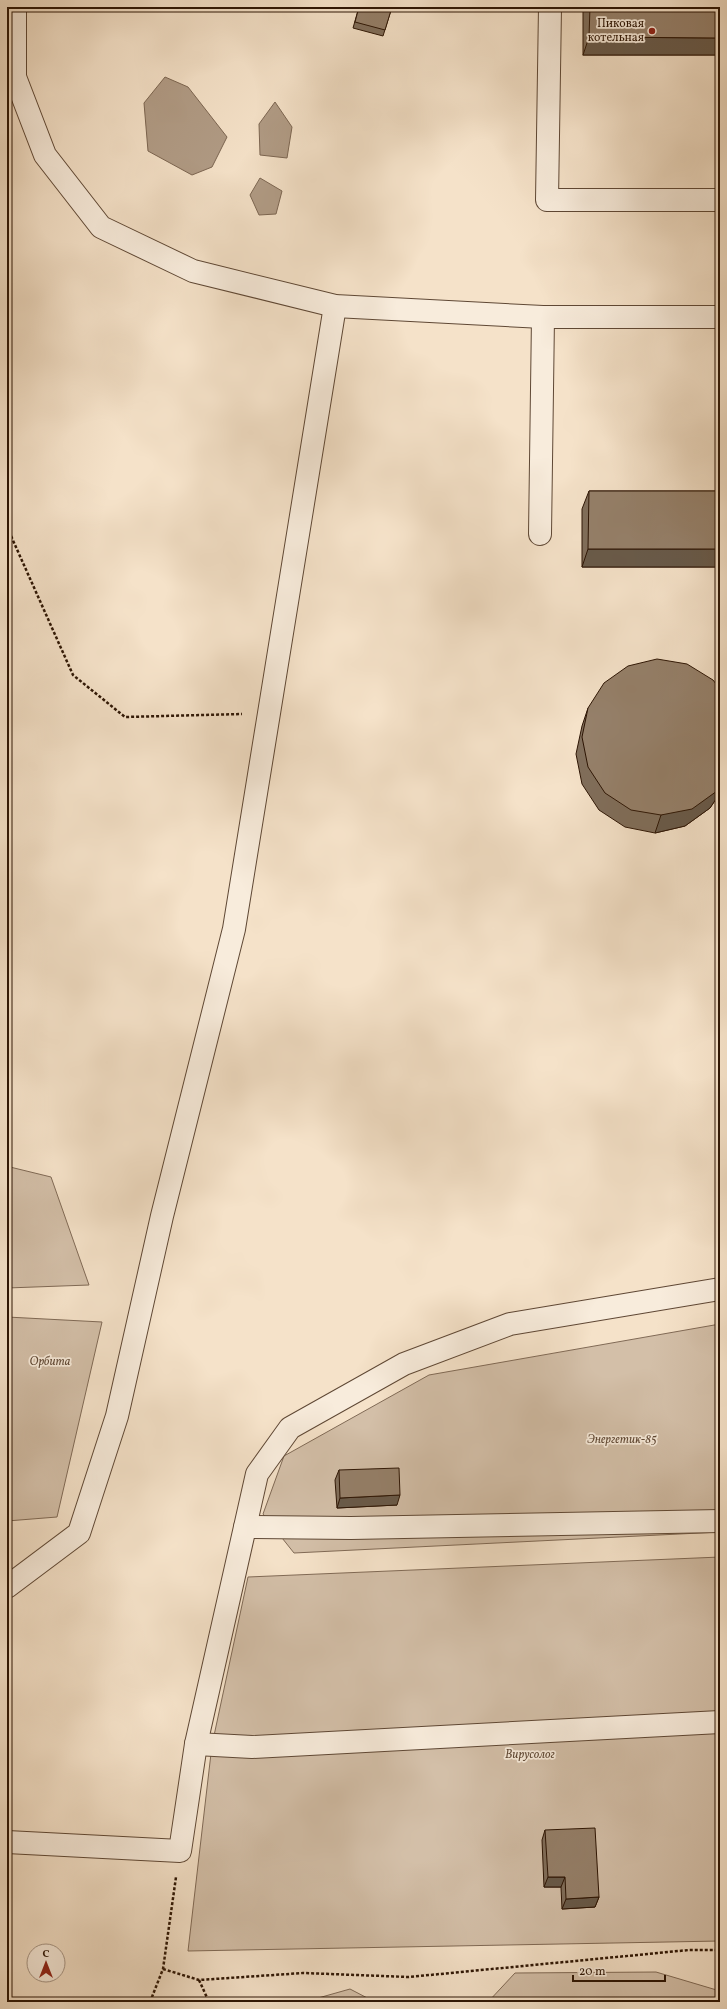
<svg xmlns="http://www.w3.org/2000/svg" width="727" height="2009" viewBox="0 0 727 2009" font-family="Vollkorn,serif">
<rect width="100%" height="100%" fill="#f5e2c9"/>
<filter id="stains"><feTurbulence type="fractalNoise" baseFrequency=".005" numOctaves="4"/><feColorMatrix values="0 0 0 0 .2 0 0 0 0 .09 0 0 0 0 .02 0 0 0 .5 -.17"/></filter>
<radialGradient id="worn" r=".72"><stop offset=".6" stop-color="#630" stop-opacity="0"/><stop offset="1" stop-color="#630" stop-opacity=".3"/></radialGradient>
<g fill="#d3bfa8" stroke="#806a56">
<polygon points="7,1159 10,1167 51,1177 89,1285 7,1288"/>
<polygon points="7,1317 102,1322 57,1517 7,1521"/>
<polygon points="720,1324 720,1532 294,1553 263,1514 284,1456 429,1375"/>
<polygon points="720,1557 720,1941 188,1951 212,1745 248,1577"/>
<polygon points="656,1972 720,1991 720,2002 488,2002 515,1973"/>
<polygon points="350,1989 375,2002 304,2002"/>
</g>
<g fill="#b19c86" stroke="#7c6652">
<polygon points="165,77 188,87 227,137 212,167 192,175 148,151 144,103"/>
<polygon points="275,102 292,127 287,158 260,155 259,124"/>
<polygon points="260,178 282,191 276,214 259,215 250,195"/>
</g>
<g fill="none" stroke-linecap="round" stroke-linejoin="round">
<g stroke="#5f4835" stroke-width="24">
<g id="minor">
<polyline points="15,7 15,77 45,155 101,227 193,271 335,306 543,317 720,317"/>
<polyline points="550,7 547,200 720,200"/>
<polyline points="540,534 543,317"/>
<polyline points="245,1527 351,1528 720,1521"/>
<polyline points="7,1587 79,1533 117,1416 162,1216 234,929 335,306"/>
<polyline points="196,1744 252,1747 720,1722"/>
<polyline points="7,1842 180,1851 196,1744 257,1474 290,1428 404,1364 510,1324 720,1289"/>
</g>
</g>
<g stroke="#2d1504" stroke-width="2.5" stroke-dasharray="3 2" stroke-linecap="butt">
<polyline points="7,527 73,675 125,717 242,714"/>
<polyline points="163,1969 199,1980 303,1973 409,1977 689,1950 720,1950"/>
<polyline points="199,1980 209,2002"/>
<polyline points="150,2002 163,1969 176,1877"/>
</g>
<use href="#minor" stroke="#f8ecdc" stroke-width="22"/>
</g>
<g fill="#806e5b" stroke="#2d1504">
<polygon points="359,7 392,7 383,36 353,28"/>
<rect x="583" y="7" width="137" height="48"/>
<polygon points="589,491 720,491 720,567 582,567 582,509"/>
<polygon points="720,689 720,793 710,808 685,826 655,833 625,827 599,810 582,784 576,754 582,726 588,708"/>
<polygon points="339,1470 397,1505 337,1508 335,1480"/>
<polygon points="545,1830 599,1897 595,1907 562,1909 561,1887 544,1887 542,1840"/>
</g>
<g fill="#685a4a" stroke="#2d1504">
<polygon points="589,37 720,38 720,55 583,55"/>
<polygon points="588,549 720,549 720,567 582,567"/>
<polygon points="720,786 720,793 710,808 685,826 655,833 661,815"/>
<polygon points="400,1495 397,1505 337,1508 340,1498"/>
<polygon points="548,1877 565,1877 561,1887 544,1887"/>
<polygon points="599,1897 595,1907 562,1909 566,1899"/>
</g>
<g fill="#95806a" stroke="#2d1504">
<polygon points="359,7 392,7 385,30 355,22"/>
<polygon points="590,7 720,7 720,38 589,37"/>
<polygon points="589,491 720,491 720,549 588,549"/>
<polygon points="657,659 687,664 713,680 720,689 720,786 717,791 692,809 661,815 631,810 605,793 588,767 582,737 588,708 604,683 628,666"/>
<polygon points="399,1468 400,1495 340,1498 339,1470"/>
<polygon points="595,1828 599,1897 566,1899 565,1877 548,1877 545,1830"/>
</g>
<circle fill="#8f2418" stroke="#f8ecdc" stroke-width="1.5" cx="652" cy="31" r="4"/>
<g text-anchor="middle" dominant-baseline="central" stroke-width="3.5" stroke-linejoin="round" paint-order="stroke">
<g font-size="12" fill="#2d1504" stroke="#f8ecdc" text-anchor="end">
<text x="644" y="24">Пиковая<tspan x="644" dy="14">котельная</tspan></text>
</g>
<g font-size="12" font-style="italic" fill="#5f4835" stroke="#f8ecdc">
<text x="50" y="1362">Орбита</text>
<text x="622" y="1440">Энергетик-85</text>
<text x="530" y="1755">Вирусолог</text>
</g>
</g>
<rect width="727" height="2009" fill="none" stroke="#f5e2c9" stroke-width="24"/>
<rect x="8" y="8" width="711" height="1993" fill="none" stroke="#2d1504" stroke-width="2"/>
<rect x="12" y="12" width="703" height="1985" fill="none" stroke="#2d1504"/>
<g transform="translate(46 1963)"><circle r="19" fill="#f8ecdc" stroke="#a79686"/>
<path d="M0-3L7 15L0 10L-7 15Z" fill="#8f2418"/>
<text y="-6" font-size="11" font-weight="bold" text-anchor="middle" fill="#2d1504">С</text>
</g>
<path d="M573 1975v6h92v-6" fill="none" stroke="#2d1504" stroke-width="2"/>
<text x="579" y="1975" font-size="12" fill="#2d1504" stroke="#f8ecdc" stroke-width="3" paint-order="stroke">20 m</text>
<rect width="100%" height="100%" filter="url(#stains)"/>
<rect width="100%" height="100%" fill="url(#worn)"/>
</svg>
